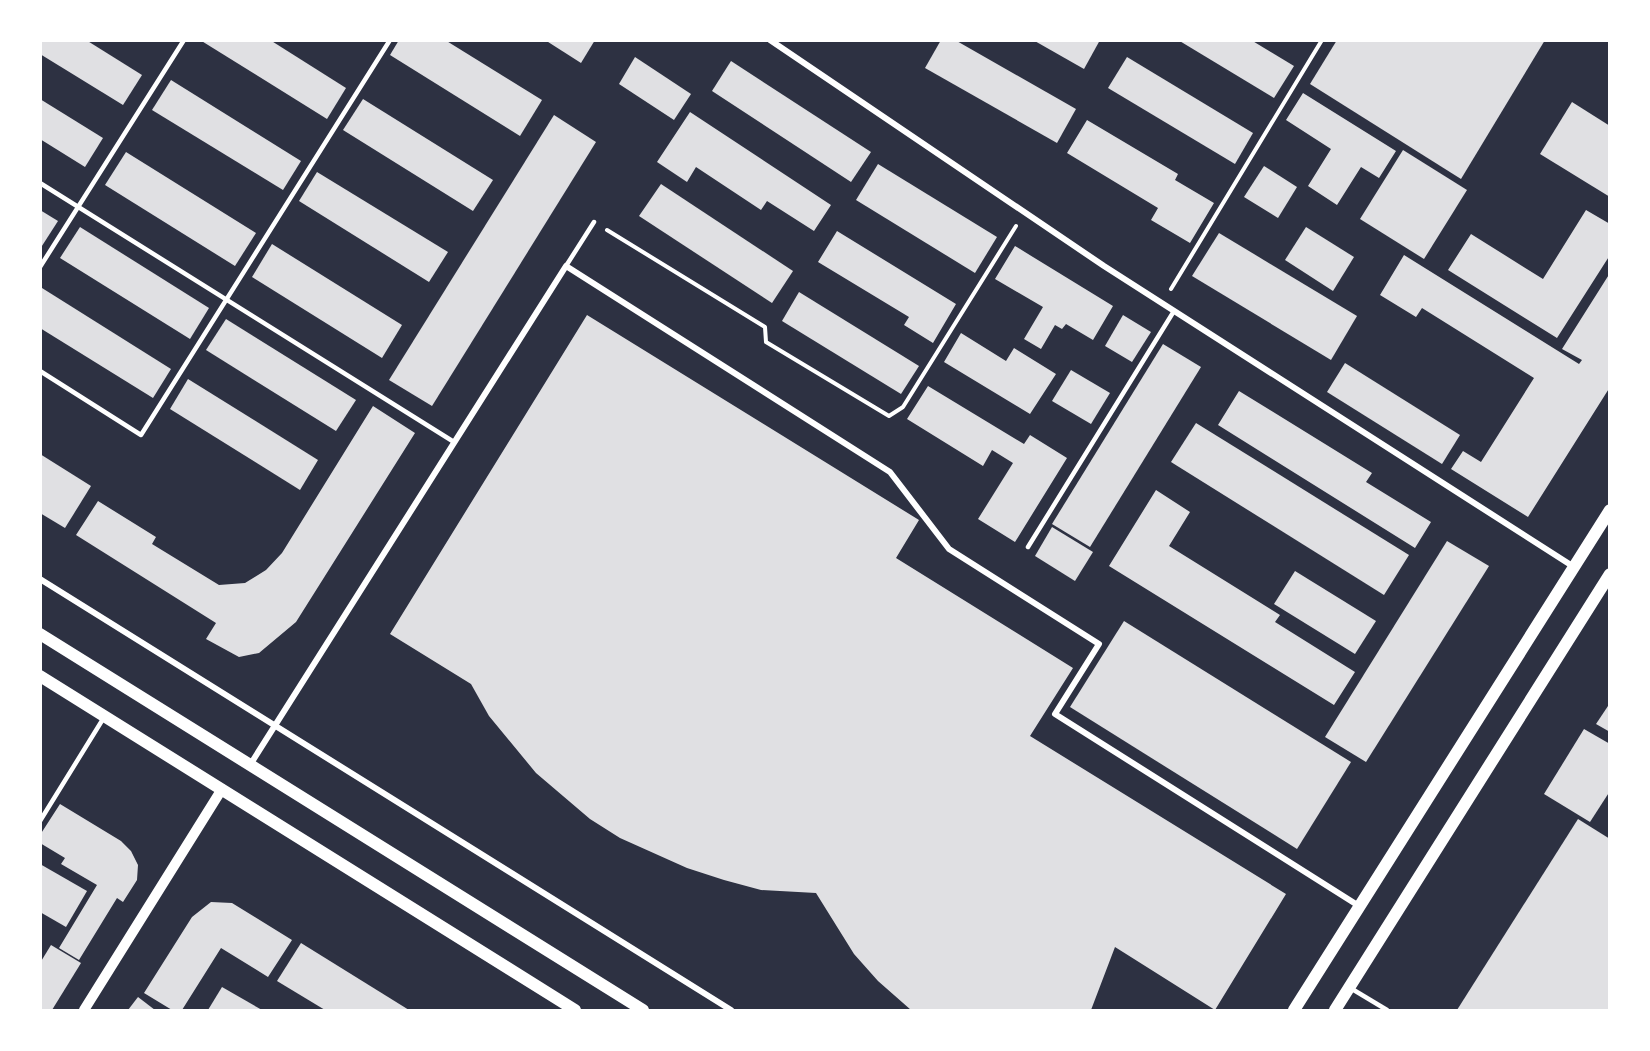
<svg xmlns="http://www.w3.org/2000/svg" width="1650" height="1051" viewBox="0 0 1650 1051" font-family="'Alegreya Sans',sans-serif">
<rect width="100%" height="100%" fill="#2d3142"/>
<g fill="#e0e0e3">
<polygon points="40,40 86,40 142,75 123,105 40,54"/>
<polygon points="200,40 270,40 346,88 327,119"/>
<polygon points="399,40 445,40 542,100 520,136 390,55"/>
<polygon points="545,40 595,40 581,63"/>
<polygon points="941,40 955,40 1076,109 1057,143 925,68"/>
<polygon points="1033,40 1100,40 1084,69"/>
<polygon points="1178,40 1251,40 1294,66 1274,98"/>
<polygon points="1337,40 1545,40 1461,179 1310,84"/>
<polygon points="635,57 691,94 674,120 619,84"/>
<polygon points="1127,57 1253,133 1235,164 1108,88"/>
<polygon points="731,61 871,152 851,182 712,91"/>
<polygon points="171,80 301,161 283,190 152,110"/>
<polygon points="1303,93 1396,151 1379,178 1361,167 1337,205 1308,186 1331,149 1286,120"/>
<polygon points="40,99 103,138 85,167 40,139"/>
<polygon points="363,99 493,180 473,211 343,130"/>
<polygon points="1572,102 1610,126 1610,197 1540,154"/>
<polygon points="690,112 831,205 814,231 767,201 761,210 696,167 687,182 657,162"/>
<polygon points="554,115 596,142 432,406 389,380"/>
<polygon points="1087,120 1178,174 1175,180 1214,203 1190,243 1151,220 1158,208 1067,153"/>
<polygon points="1403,150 1467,190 1424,259 1360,219"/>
<polygon points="126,152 256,233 235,266 105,185"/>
<polygon points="878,164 997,237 975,273 856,200"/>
<polygon points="1264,166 1297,187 1278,218 1244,197"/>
<polygon points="317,172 448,252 429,282 299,201"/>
<polygon points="661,184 793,271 772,303 639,216"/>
<polygon points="40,210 58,221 40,249"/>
<polygon points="1586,210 1610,224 1610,255 1557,338 1448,270 1471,234 1543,279"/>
<polygon points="80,227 209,308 190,339 60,258"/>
<polygon points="1306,227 1354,257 1333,291 1285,260"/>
<polygon points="837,231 956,304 933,343 904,325 909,317 818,262"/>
<polygon points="1219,233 1357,316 1331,360 1192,276"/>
<polygon points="272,244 402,325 382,358 252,277"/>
<polygon points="1015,246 1113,306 1093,340 1066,324 1062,329 1055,325 1041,349 1024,339 1043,307 995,279"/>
<polygon points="1404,255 1579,364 1582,360 1562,349 1610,273 1610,387 1528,517 1451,469 1463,451 1481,462 1534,378 1422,308 1416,317 1380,295"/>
<polygon points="42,288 171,369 153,398 40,328"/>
<polygon points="799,292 919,366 901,394 782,321"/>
<polygon points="587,315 919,520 896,558 1073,668 1030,736 1286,894 1215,1010 1115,947 1091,1010 911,1010 878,981 854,954 816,893 761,890 724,880 687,868 620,838 590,819 536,773 489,716 471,684 390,634"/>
<polygon points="1123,315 1151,332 1132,362 1105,346"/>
<polygon points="226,319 356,400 336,431 206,350"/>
<polygon points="961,333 1006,361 1014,348 1056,374 1030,414 944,362"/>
<polygon points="1163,344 1201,367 1090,547 1052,524"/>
<polygon points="1345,363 1460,435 1442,464 1327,392"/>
<polygon points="1071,370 1110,393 1091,424 1052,401"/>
<polygon points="188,379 318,460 300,490 170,409"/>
<polygon points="928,386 1024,444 1030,435 1067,458 1015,542 978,519 1013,463 992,450 983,466 907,419"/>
<polygon points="1239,391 1372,473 1366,482 1431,522 1415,548 1218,425"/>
<polygon points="373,406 415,433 296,622 259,653 239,657 206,639 216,623 76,535 98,501 156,537 152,544 219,585 245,583 266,570 282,553"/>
<polygon points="1196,423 1409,555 1384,595 1171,462"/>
<polygon points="40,454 91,486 65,528 40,513"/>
<polygon points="1156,490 1190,512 1169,546 1280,615 1275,622 1355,672 1334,705 1109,566"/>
<polygon points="1052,527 1093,552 1075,581 1035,556"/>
<polygon points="1447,541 1489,566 1366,762 1325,737"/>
<polygon points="1295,571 1376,621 1355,654 1274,604"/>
<polygon points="1124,621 1351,762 1297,849 1070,707"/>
<polygon points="1610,703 1610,732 1596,724"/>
<polygon points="1584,729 1610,744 1610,791 1590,822 1544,794"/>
<polygon points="60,804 121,841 131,851 138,865 137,880 123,902 117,898 79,960 59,948 97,885 61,864 65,858 40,843 40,835"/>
<polygon points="1578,819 1610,839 1610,1010 1457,1010"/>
<polygon points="40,864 87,891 66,927 40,912"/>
<polygon points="211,902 232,903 292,940 268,977 221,948 182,1010 172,1010 144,993 192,917"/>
<polygon points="301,943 409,1010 325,1010 277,981"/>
<polygon points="51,945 81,963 52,1010 40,1010 40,963"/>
<polygon points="222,987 262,1010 208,1010"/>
<polygon points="138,997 155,1010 128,1010"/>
</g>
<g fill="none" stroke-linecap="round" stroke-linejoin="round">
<g stroke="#fff" stroke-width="4">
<polyline points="607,230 765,327 766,342 889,416 903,407 1016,226"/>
<polyline points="1171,289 1322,40"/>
</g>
<g stroke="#fff" stroke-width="4.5">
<polyline points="40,183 454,442"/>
<polyline points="566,266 594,222"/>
<polyline points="40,267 184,40"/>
<polyline points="40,371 141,435 390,40"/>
<polyline points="1028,547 1174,311"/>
<polyline points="40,821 103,719"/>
<polyline points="1352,989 1387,1010"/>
</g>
<g stroke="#fff" stroke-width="6">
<polyline points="770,40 1104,266 1574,567"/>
<polyline points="40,579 731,1010"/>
<polyline points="250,765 566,266 890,472 949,549 1099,644 1055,714 1359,906"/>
</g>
<polyline stroke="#fff" stroke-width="10" points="84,1010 222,789"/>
<g stroke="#fff" stroke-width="12">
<polyline points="40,634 643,1010"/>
<polyline points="40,676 575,1010"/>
<polyline points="1294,1010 1610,510"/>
<polyline points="1335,1010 1610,574"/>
</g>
</g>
<rect width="1650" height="1051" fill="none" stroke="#ffffff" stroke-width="84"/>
</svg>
